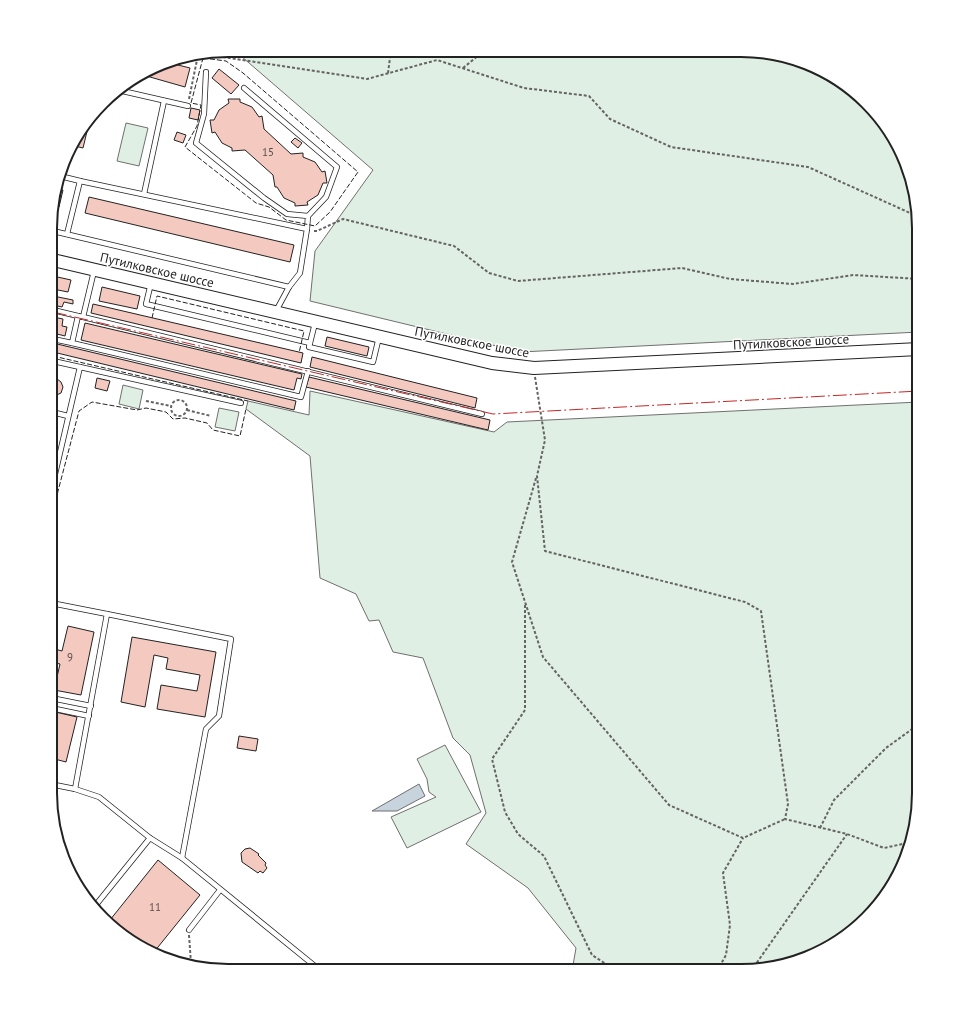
<svg xmlns="http://www.w3.org/2000/svg" width="969" height="1021" viewBox="0 0 969 1021" font-family="'PT Sans',sans-serif">
<rect width="100%" height="100%" fill="#fff"/>
<g fill="#e0efe3" stroke="#6f6f6f">
<polygon points="234,50 764,51 830,74 889,129 909,171 919,217 919,332 521,352 310,301 315,251 373,170"/>
<polygon points="126,123 148,128 139,166 117,161"/>
<polygon points="123,385 143,390 139,409 119,404"/>
<polygon points="310,391 494,432 507,422 919,402 919,804 895,882 840,941 798,961 752,971 572,971 576,948 528,888 466,844 486,813 470,755 453,738 423,658 393,652 379,620 369,621 356,594 320,578 310,456 246,409 248,401 309,415"/>
<polygon points="219,408 239,412 235,431 215,427"/>
<polygon points="445,745 481,812 407,848 391,817 436,797 429,792 427,779 417,759"/>
</g>
<polygon fill="#c7d3dd" stroke="#6f6f6f" points="419,784 425,796 397,811 372,811"/>
<g fill="#f3c9c0" stroke="#222">
<polygon points="166,62 190,68 185,87 143,75"/>
<polygon points="219,69 239,85 231,94 212,78"/>
<polygon points="228,99 240,99 240,102 252,107 259,117 262,116 264,129 291,154 303,153 303,157 315,162 322,172 325,171 327,183 323,183 318,195 307,202 308,205 295,206 295,203 284,198 277,187 275,187 273,175 245,150 232,151 232,148 222,143 215,132 212,133 210,120 214,120 219,110 229,103"/>
<polygon points="191,108 200,110 198,120 189,118"/>
<polygon points="90,119 83,148 71,145 74,139"/>
<polygon points="177,132 186,135 183,143 174,140"/>
<polygon points="295,138 302,143 298,148 291,142"/>
<polygon points="55,188 63,190 59,207 53,206 53,193"/>
<polygon points="89,197 294,245 290,262 85,213"/>
<polygon points="53,276 71,280 68,292 53,289"/>
<polygon points="102,287 140,296 137,309 99,301"/>
<polygon points="53,296 73,300 73,304 64,302 62,307 53,305"/>
<polygon points="93,304 303,353 301,363 91,313"/>
<polygon points="53,317 63,319 62,326 67,327 65,336 53,333"/>
<polygon points="85,323 302,374 301,379 297,378 294,390 81,340"/>
<polygon points="327,337 369,347 367,356 325,346"/>
<polygon points="53,343 296,401 294,410 53,352"/>
<polygon points="312,357 477,398 475,408 310,367"/>
<polygon points="52,375 61,382 63,387 61,393 52,397"/>
<polygon points="309,377 490,420 488,430 306,387"/>
<polygon points="97,378 110,381 107,391 95,388"/>
<polygon points="51,622 56,623 51,646"/>
<polygon points="68,626 94,632 81,695 54,690 60,664 51,662 51,648 62,651"/>
<polygon points="132,637 216,652 205,717 157,709 161,685 197,691 200,675 166,669 168,658 154,655 145,707 121,702"/>
<polygon points="51,711 77,717 66,762 51,758"/>
<polygon points="239,736 258,739 256,751 237,748"/>
<polygon points="250,848 259,854 258,855 266,863 265,865 267,868 263,873 260,871 258,873 242,862 241,853 245,849"/>
<polygon points="158,860 200,895 154,952 139,947 110,920"/>
</g>
<g fill="none" stroke-linecap="round" stroke-linejoin="round">
<g stroke="#222" stroke-width="6">
<g id="service">
<polyline points="206,72 204,114 196,143 264,198 287,214 308,216 307,229"/>
<polyline points="244,88 337,167 326,197 308,216"/>
<polyline points="118,90 188,106"/>
<polyline points="60,176 80,181 67,234"/>
<polyline points="80,181 307,229 300,273 289,287 276,311"/>
<polyline points="144,194 164,101"/>
<polyline points="53,231 289,287"/>
<polyline points="94,271 83,317 482,414"/>
<polyline points="151,283 146,304 310,343"/>
<polyline points="53,310 78,316"/>
<polyline points="83,317 78,316 72,343 301,397 308,371"/>
<polyline points="315,323 309,347 373,362 379,337"/>
<polyline points="53,339 72,343"/>
<polyline points="53,361 241,403"/>
<polyline points="52,412 68,416"/>
<polyline points="52,487 80,367"/>
<polyline points="51,603 107,614"/>
<polyline points="51,698 91,706"/>
<polyline points="51,708 89,716"/>
<polyline points="51,773 51,768"/>
<polyline points="50,784 75,789 99,797 150,838 95,906"/>
<polyline points="75,789 107,614 231,639 219,716 206,729 182,858"/>
<polyline points="150,838 182,858 321,971"/>
<polyline points="189,930 220,890"/>
</g>
</g>
<g stroke="#222" stroke-width="14">
<polyline id="secondary" points="53,260 492,363 534,368 919,349"/>
</g>
<g stroke="#646464" stroke-width="2" stroke-dasharray="3 2" stroke-linecap="butt">
<polyline points="203,54 367,79 437,60 524,88 589,96 610,119 671,147 808,167 919,217"/>
<polyline points="463,68 484,51"/>
<polyline points="388,73 391,50"/>
<polyline points="189,99 198,55"/>
<polyline points="314,231 317,231 343,219 454,246 489,273 518,281 682,268 730,279 793,284 853,275 919,279"/>
<polyline points="535,377 545,440 537,476 545,551 745,602 761,611 788,804 785,819 847,834 884,848 907,843"/>
<circle cx="179" cy="408" r="8"/>
<polyline points="146,401 171,406"/>
<polyline points="187,410 211,416"/>
<polyline points="536,478 512,562 543,657 669,805 743,838 785,819"/>
<polyline points="525,605 525,710 492,759 505,812 518,834 544,856 592,955 609,966 612,971"/>
<polyline points="820,828 834,800 886,748 919,724"/>
<polyline points="894,883 898,874"/>
<polyline points="189,935 191,963"/>
<polyline points="717,971 726,955 730,925 723,873 743,838"/>
<polyline points="751,971 847,834"/>
</g>
<use href="#service" stroke="#fff" stroke-width="4.5"/>
<use href="#secondary" stroke="#fff" stroke-width="12"/>
<g stroke="#222" stroke-width="1" stroke-dasharray="5 2" stroke-linecap="butt">
<polygon points="203,58 226,61 243,73 358,172 330,212 315,226 286,220 269,207 256,203 185,147 197,126 201,105 191,103"/>
<polyline points="152,318 157,296 304,331 299,353"/>
<polyline points="53,356 248,401"/>
<polyline points="52,514 79,411 92,402 137,410 146,408 166,412 173,419 185,418 207,423 213,430 240,436 246,409"/>
</g>
<polyline stroke="#c62828" stroke-width="1" stroke-dasharray="14 3 2 3" stroke-linecap="butt" points="53,312 493,414 919,391"/>
</g>
<g text-anchor="middle" dominant-baseline="central" stroke-width="3" stroke-linejoin="round" paint-order="stroke">
<g font-size="11" fill="#564c4a">
<text x="268" y="152">15</text>
<text x="70" y="657">9</text>
<text x="155" y="907">11</text>
</g>
<g font-size="13" fill="#222" stroke="#fff">
<text transform="translate(157 270) rotate(13)">Путилковское шоссе</text>
<text transform="translate(472 342) rotate(11)">Путилковское шоссе</text>
<text transform="translate(791 342) rotate(-3)">Путилковское шоссе</text>
</g>
</g>
<path d="M0 0H969V1021H0ZM228 57H741A171 171 0 0 1 912 228V793A171 171 0 0 1 741 964H228A171 171 0 0 1 57 793V228A171 171 0 0 1 228 57Z" fill="#fff" fill-rule="evenodd"/>
<path fill="none" stroke="#222" stroke-width="2" d="M228 57H741A171 171 0 0 1 912 228V793A171 171 0 0 1 741 964H228A171 171 0 0 1 57 793V228A171 171 0 0 1 228 57Z"/>
</svg>
